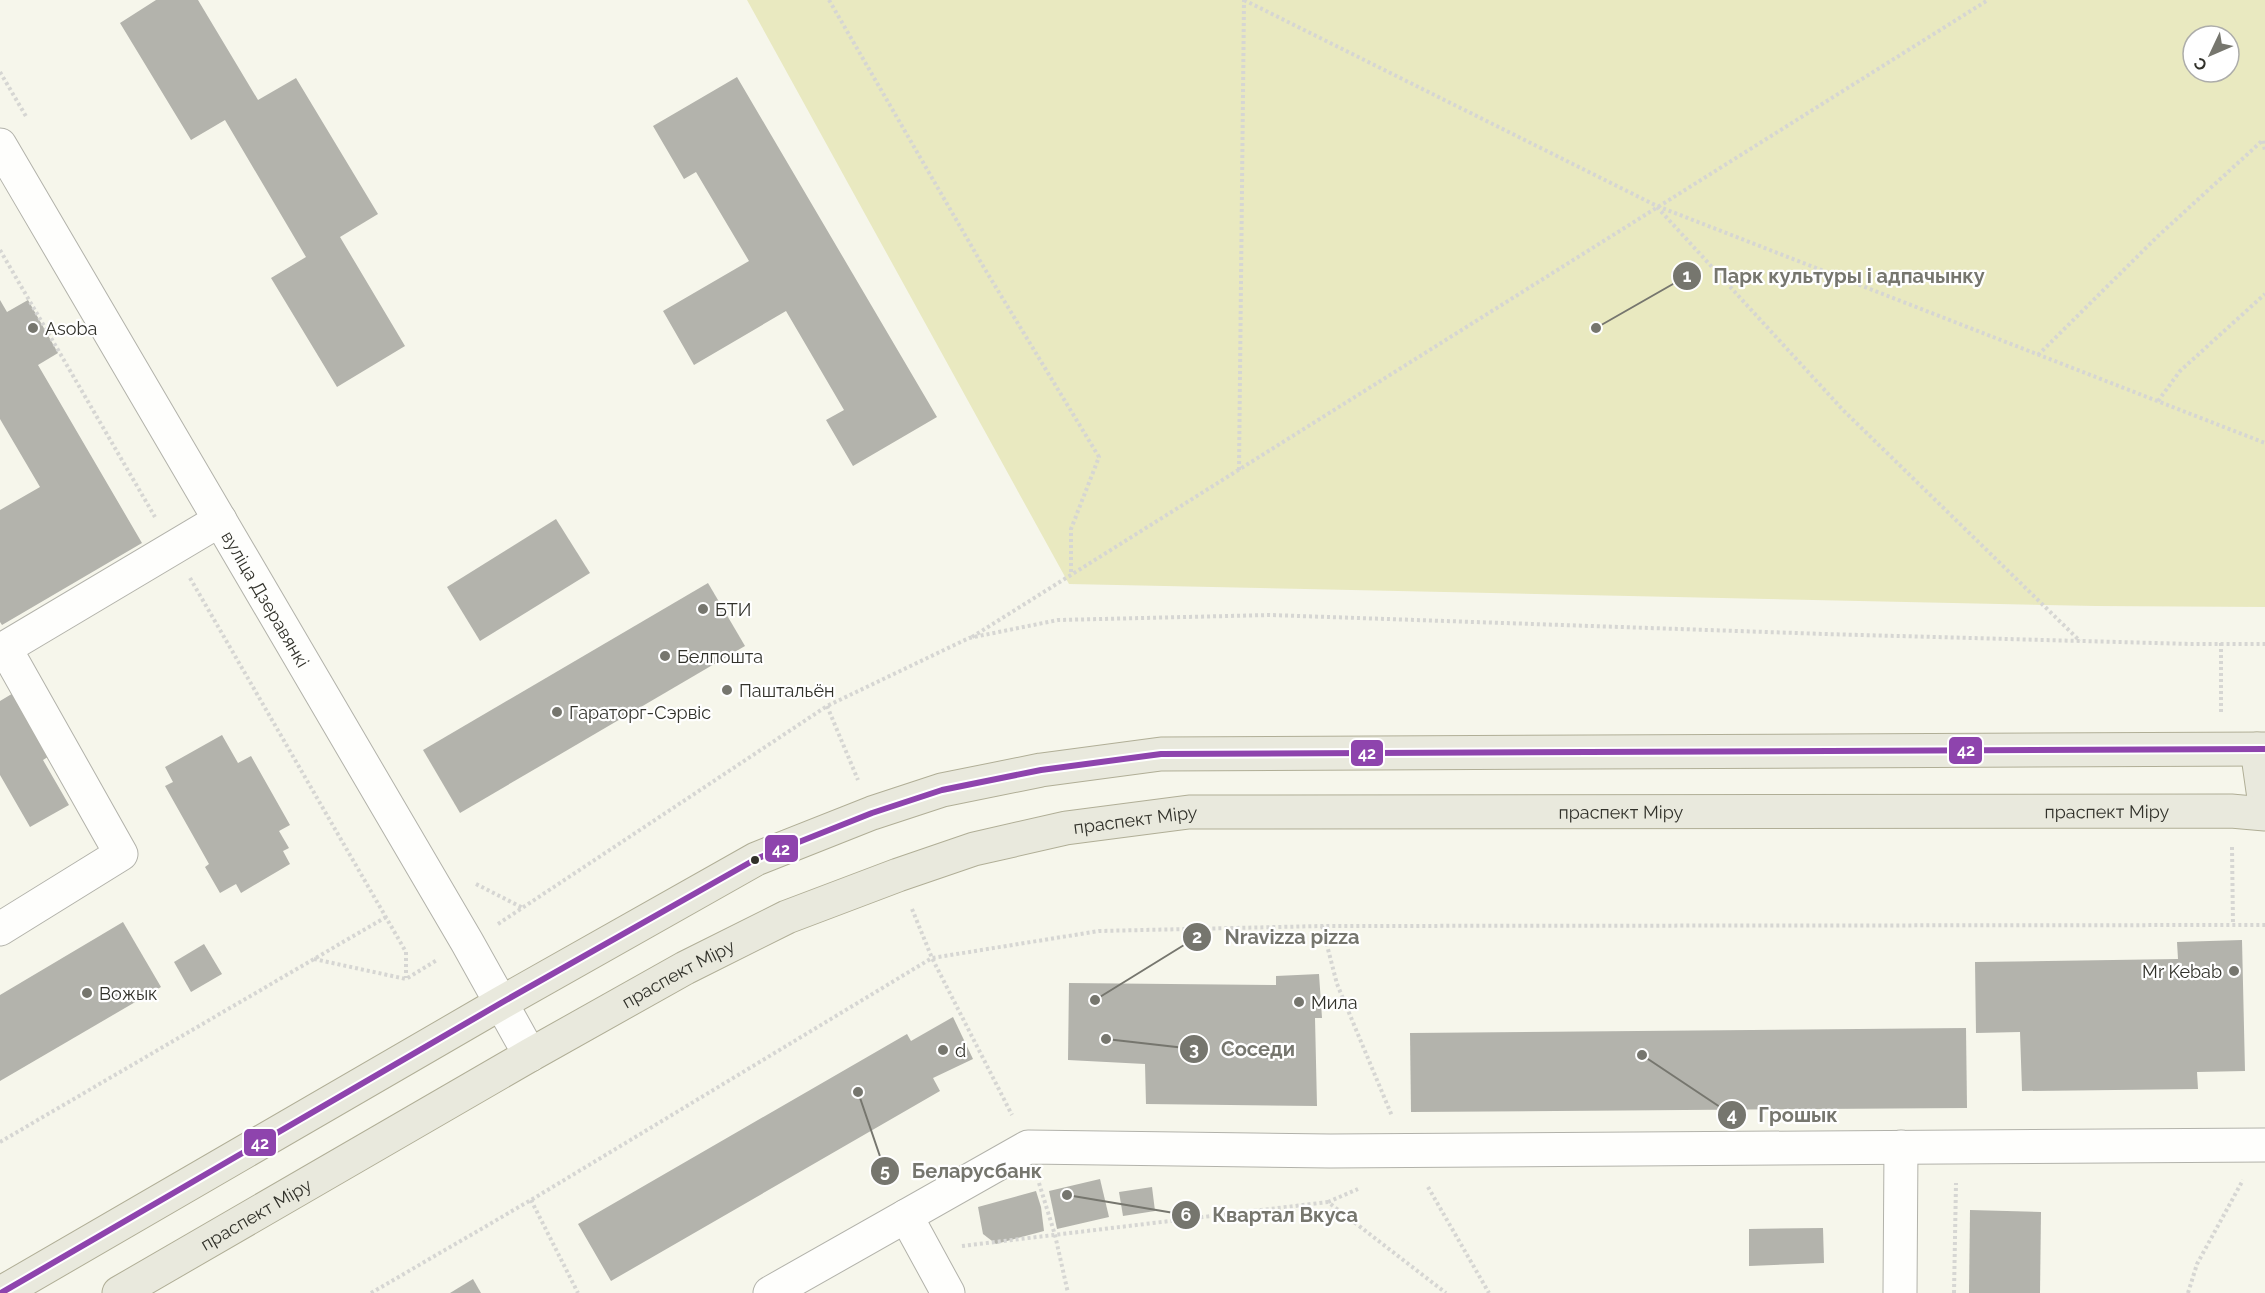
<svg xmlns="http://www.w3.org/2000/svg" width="2265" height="1293" viewBox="0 0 2265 1293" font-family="Raleway,sans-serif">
<rect width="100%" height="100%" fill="#f6f6eb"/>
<path fill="#e9e9c0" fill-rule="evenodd" d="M 747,0 L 2265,0 L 2265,607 L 2096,606 L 1069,584 ZM 2193,36 L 2229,36 L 2229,72 L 2193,72 Z"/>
<g fill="#b3b3ac">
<polygon points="156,0 198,0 258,100 296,78 378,214 340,237 405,346 337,387 271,278 306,257 225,120 191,140 120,23"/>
<polygon points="737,77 937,417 853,466 826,420 844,410 786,311 694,365 663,311 749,261 696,172 684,179 653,126"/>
<polygon points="0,300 7,312 28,300 58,353 38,365 142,543 2,625 0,622 0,510 40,487 0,419"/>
<polygon points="556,519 590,573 480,641 447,587"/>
<polygon points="708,583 745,646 460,813 423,750"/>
<polygon points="15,692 51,755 43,760 69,805 30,827 0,775 0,701"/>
<polygon points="222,735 238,763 251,756 290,825 279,831 289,848 283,851 290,864 241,893 236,884 220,893 205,867 209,864 165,786 173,782 165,767"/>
<polygon points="123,922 161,987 0,1081 0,995"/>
<polygon points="2242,940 2245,1071 2197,1072 2198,1089 2022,1091 2020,1032 1976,1033 1975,962 2178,959 2177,942"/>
<polygon points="204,944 222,974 191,992 174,962"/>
<polygon points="1319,974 1322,1018 1315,1018 1317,1106 1146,1104 1145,1064 1068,1060 1069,983 1276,985 1276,976"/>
<polygon points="953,1017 973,1059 933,1078 940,1091 611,1281 578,1224 907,1034 911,1041"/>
<polygon points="1966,1028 1967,1108 1411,1112 1410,1033"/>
<polygon points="1100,1179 1109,1217 1057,1229 1049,1191"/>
<polygon points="1152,1187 1155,1211 1123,1216 1119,1192"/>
<polygon points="1036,1191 1041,1207 1044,1231 996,1244 983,1234 978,1207"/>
<polygon points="1970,1210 2041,1212 2040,1293 1969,1293"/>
<polygon points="1823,1228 1824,1263 1749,1266 1749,1229"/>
<polygon points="473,1279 481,1293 450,1293"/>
</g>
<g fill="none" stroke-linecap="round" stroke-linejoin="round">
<g stroke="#b2b2aa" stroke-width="35">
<g id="minor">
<path id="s1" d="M 0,145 L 467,942 L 530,1055"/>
<polyline points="0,929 121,854 5,648 220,520"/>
<polyline points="906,1216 948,1293"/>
<polyline points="770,1293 1028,1147 1330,1151 2265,1145"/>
<polyline points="1900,1293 1901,1147"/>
</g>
</g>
<g stroke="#b0ae96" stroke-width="35">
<g id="major">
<polyline points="2257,749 2265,805"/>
<polyline points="1,1293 501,1003 756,859 872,813 942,790 1041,770 1161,754 2265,749"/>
<path id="s2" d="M 119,1293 L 530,1055 L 685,968 L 787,917 L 898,875 L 974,849 L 1066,828 L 1189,812 L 2231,811 L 2265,814"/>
</g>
</g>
<g stroke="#d6d6d3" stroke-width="4" stroke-dasharray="3 3" stroke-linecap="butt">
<polyline points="829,0 983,266 1099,457 1071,529 1071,574"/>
<polyline points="1244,0 1657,206 2265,443"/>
<polyline points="0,72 27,118"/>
<polyline points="1657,207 1843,410 2080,641"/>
<polyline points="0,250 155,517"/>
<polyline points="2038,355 2158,236 2263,140 2265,151"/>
<polyline points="2158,401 2180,371 2265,294"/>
<polyline points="1239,470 1244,0"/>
<polyline points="190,578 406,952 406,978"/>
<polyline points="972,637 1988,0"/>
<polyline points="2221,643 2221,715"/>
<polyline points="827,706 858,780"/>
<polyline points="2232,847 2233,925"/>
<polyline points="476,884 523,908"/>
<polyline points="912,909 932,958 1012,1115"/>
<polyline points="498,924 827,706 969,638 1058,620 1270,615 1825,634 2191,644 2265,644"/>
<polyline points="1322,926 1337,984 1392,1116"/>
<polyline points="314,959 406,979 437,960"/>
<polyline points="0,1142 386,917"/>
<polyline points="1039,1183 1055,1235 1068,1293"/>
<polyline points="1428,1187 1489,1293"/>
<polyline points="531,1200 578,1293"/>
<polyline points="1328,1202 1358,1189"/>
<polyline points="962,1246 1328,1202 1446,1293"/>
<polyline points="371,1293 531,1200 932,958 1099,931 1322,926 2265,925"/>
<polyline points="1954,1293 1956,1183"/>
<polyline points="2188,1293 2197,1264 2243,1180"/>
</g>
<use href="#minor" stroke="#fefefc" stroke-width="33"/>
<use href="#major" stroke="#e9e9dd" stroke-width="33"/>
<g stroke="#fff" stroke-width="10">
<polyline id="bus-1" points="1,1293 501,1003 756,859 872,813 942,790 1041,770 1161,754 2265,749"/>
</g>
<use href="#bus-1" stroke="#8e44ad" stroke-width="6"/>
</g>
<g fill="#76766e" stroke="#fff" stroke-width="2">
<circle cx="33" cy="328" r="6"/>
<circle cx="703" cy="609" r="6"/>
<circle cx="665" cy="656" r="6"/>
<circle cx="727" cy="690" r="6"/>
<circle cx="557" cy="712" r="6"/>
<circle cx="2234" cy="971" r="6"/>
<circle cx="87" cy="993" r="6"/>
<circle cx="1299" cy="1002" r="6"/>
<circle cx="943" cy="1050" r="6"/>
</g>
<circle fill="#31312a" stroke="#fff" stroke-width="2" cx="755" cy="860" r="5"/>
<g text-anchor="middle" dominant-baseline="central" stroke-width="4.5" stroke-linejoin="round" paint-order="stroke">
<g font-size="18" fill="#31312a" stroke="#fff" text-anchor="start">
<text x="45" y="328">Asoba</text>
<text x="715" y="609">БТИ</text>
<text x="677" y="656">Белпошта</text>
<text x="739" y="690">Паштальён</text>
<text x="569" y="712">Гараторг-Сэрвіс</text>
<text x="2222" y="971" text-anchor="end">Mr Kebab</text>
<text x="99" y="993">Вожык</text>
<text x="1311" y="1002">Мила</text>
<text x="955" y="1050">d</text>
</g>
<g font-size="18" fill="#31312a" stroke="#fff">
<text stroke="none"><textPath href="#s1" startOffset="526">вуліца Дзеравянкі</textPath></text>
<text stroke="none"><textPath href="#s2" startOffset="1616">праспект Міру</textPath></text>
<text stroke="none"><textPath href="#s2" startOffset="2102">праспект Міру</textPath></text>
<text stroke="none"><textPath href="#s2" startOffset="1130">праспект Міру</textPath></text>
<text stroke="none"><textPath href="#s2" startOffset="644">праспект Міру</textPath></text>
<text stroke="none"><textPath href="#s2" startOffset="158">праспект Міру</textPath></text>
</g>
</g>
<path fill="none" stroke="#76766e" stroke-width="2" d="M1596 328L1687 276M1095 1000L1197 937M1106 1039L1194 1049M1642 1055L1732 1115M858 1092L885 1171M1067 1195L1186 1215"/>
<g fill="#76766e" stroke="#fff" stroke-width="2">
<circle cx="1596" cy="328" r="6"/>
<circle cx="1095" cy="1000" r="6"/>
<circle cx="1106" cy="1039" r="6"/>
<circle cx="1642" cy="1055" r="6"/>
<circle cx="858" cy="1092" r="6"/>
<circle cx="1067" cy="1195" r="6"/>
<circle cx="1687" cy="276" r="15"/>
<circle cx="1197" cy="937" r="15"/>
<circle cx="1194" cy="1049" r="15"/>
<circle cx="1732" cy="1115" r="15"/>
<circle cx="885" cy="1171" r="15"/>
<circle cx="1186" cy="1215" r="15"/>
</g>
<g font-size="18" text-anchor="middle" font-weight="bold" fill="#fff">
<text x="1687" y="282">1</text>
<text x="1197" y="943">2</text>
<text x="1194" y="1055">3</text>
<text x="1732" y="1121">4</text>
<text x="885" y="1177">5</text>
<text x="1186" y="1221">6</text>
</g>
<g font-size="20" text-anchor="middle" font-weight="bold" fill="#76766e" stroke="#fff" stroke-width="4.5" stroke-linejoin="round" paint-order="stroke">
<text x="1849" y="283">Парк культуры і адпачынку</text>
<text x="1292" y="944">Nravizza pizza</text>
<text x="1258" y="1056">Соседи</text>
<text x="1798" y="1122">Грошык</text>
<text x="977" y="1178">Беларусбанк</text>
<text x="1285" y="1222">Квартал Вкуса</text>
</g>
<g stroke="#fff" stroke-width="2">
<rect x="1948" y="736" width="35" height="29" rx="6" fill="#8e44ad"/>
<rect x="1350" y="739" width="34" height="28" rx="6" fill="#8e44ad"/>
<rect x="764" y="834" width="35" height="29" rx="6" fill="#8e44ad"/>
<rect x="243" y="1128" width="34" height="29" rx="6" fill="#8e44ad"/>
</g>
<g font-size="16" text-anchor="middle" font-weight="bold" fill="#fff">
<text x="1966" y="756">42</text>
<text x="1367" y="759">42</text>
<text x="781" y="855">42</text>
<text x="260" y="1149">42</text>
</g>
<g transform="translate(2211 54) rotate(226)"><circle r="28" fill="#ffffff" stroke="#adadaa" stroke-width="1.5"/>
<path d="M0-4.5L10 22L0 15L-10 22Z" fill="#76766e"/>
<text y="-9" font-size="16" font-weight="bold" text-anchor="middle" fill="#31312a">С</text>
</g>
</svg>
